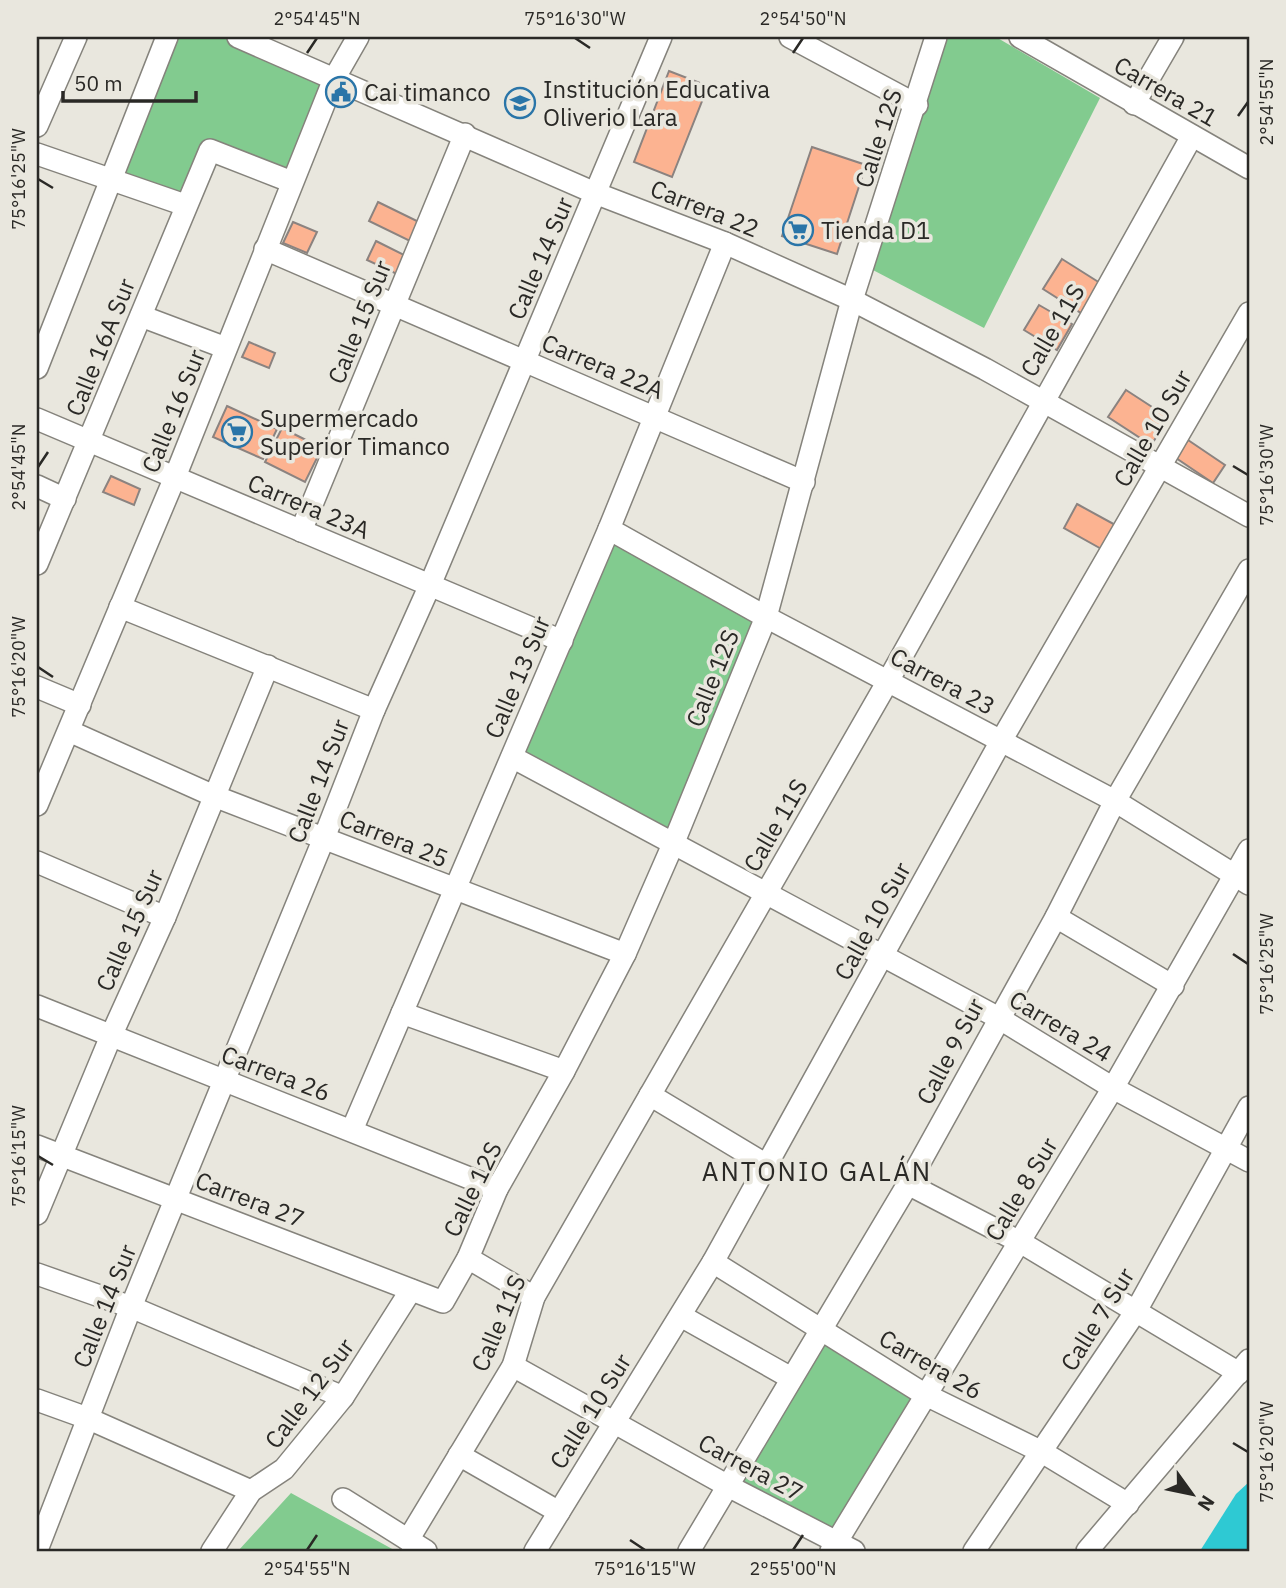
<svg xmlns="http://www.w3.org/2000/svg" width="1286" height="1588" viewBox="0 0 1286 1588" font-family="'IBM Plex Sans',sans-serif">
<rect width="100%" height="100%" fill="#e9e7de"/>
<g fill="#82cb8f">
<polygon points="172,37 228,37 328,81 288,179 209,144 183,197 115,178"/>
<polygon points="949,37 996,37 1100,98 984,328 871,269 942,48"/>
<polygon points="612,541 756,622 671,831 522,751"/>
<polygon points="820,1330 924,1394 837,1542 728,1486"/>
<polygon points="291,1493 394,1550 396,1551 238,1551"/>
</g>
<polygon fill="#2ec9d3" points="1249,1482 1249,1551 1200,1551 1236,1494"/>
<g fill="#fcb391" stroke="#8b8380" stroke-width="2">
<polygon points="669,71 708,86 672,177 634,162"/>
<polygon points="812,147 866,165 837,254 782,236"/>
<polygon points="378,202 421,223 412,242 369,221"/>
<polygon points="293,222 317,232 307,253 283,243"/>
<polygon points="376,241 408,257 399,275 367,260"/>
<polygon points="1062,259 1100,283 1081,313 1043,289"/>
<polygon points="1039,305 1072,324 1057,350 1024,330"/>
<polygon points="249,342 275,353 269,368 242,357"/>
<polygon points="1126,390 1169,418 1151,445 1108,417"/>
<polygon points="227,406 277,429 263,459 213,437"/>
<polygon points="282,428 322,448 305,482 265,462"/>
<polygon points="1188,440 1225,465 1213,483 1176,458"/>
<polygon points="111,476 140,489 134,505 103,492"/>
<polygon points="1077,504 1119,527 1105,551 1064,528"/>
</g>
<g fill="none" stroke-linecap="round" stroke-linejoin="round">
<g stroke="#85837c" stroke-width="24">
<g id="minor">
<polyline points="238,37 595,193 725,243 852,300 985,369 1249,516"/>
<polyline points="790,37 917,105"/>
<polyline points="1020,37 1249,168"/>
<polyline points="1134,104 1173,37"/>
<polyline points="37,126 76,37"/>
<polyline points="37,154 185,205"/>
<polyline points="265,249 804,482"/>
<polyline points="141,316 226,348"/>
<polyline points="37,368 167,37"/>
<polyline points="37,419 562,641"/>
<polyline points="37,486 65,499"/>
<polyline points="609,529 766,617 1115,801 1249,884"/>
<polyline points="301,531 465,134"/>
<polyline points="37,564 210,150 292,182"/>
<polyline points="120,607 374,710"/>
<polyline points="37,687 80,705"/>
<polyline points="69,731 214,796 625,954"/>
<polyline points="512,757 997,1017 1113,1088 1249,1161"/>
<polyline points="37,805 175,477 334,79 358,37"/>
<polyline points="37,862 165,917"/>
<polyline points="1056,917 1173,986"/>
<polyline points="37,1006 497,1189"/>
<polyline points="402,1013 564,1071"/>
<polyline points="650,1095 768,1166"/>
<polyline points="352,1130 609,529 725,243"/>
<polyline points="37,1146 443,1302 468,1258 497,1189 564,1071 625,954 674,842 766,617 852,300 936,37"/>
<polyline points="908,1184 1020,1242 1239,1373"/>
<polyline points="37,1214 111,1036 165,917 268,666"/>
<polyline points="468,1258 534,1297"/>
<polyline points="713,1262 924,1394 1042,1452 1128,1504"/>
<polyline points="37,1274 131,1307 343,1397"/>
<polyline points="681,1316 791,1378"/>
<polyline points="513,1366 728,1486 854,1551"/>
<polyline points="37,1400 87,1418 251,1491"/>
<polyline points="459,1455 559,1512"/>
<polyline points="343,1499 426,1551"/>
<polyline points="408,1540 513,1366 534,1297 888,681 1192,136"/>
<polyline points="37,1550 131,1307 324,838 374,710 430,585 661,37"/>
<polyline points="212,1551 251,1491 284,1469 343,1397 411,1290"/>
<polyline points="535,1551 713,1262 1001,741 1249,313"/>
<polyline points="689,1551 908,1184 1056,917 1115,801 1249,570"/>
<polyline points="831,1551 1113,1088 1249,850"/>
<polyline points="974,1551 1136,1311 1249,1107"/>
<polyline points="1087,1551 1249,1360"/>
</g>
</g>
<use href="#minor" stroke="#fff" stroke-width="21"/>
</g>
<path fill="none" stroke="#2a2926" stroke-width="2.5" d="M 575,38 L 590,48M 307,53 L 317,38M 793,53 L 803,38M 1238,116 L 1248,102M 38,179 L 53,188M 1233,466 L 1248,475M 38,467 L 48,452M 38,667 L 53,677M 1233,954 L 1248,964M 38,1156 L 53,1165M 1233,1443 L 1248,1452M 630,1540 L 645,1550M 307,1550 L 317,1535M 793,1550 L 803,1535"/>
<defs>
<g id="civic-ring" transform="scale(1.575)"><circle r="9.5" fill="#e9e7de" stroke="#2a75a8" stroke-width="1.5"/><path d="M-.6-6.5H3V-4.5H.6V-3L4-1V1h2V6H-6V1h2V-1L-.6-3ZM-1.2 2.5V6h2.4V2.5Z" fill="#2a75a8"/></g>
<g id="university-ring" transform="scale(1.575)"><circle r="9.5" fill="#e9e7de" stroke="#2a75a8" stroke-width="1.5"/><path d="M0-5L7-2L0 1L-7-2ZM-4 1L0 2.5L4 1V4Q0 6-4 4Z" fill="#2a75a8"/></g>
<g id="supermarket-ring" transform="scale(1.575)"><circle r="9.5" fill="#e9e7de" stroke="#2a75a8" stroke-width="1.5"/><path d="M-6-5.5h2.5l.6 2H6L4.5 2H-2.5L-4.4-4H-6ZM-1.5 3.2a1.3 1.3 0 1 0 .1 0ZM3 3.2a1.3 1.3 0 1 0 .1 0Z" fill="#2a75a8"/></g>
</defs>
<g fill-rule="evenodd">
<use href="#civic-ring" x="341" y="92"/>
<use href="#university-ring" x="520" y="103"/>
<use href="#supermarket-ring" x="798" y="230"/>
<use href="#supermarket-ring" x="237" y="432"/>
</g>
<g text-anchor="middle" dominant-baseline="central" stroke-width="7" stroke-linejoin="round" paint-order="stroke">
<g font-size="24" fill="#2a2926" stroke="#e9e7de" text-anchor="start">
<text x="543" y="89">Institución Educativa<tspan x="543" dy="28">Oliverio Lara</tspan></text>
<text x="364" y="92">Cai timanco</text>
<text x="821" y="230">Tienda D1</text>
<text x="260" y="418">Supermercado<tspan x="260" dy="28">Superior Timanco</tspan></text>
</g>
<g font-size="24" fill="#2a2926" stroke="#e9e7de">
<text transform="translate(1166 91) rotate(30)">Carrera 21</text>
<text transform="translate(878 138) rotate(-72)">Calle 12S</text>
<text transform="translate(705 208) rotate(22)">Carrera 22</text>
<text transform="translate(540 258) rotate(-67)">Calle 14 Sur</text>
<text transform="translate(359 322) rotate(-68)">Calle 15 Sur</text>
<text transform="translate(1052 330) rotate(-60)">Calle 11S</text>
<text transform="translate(100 347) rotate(-68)">Calle 16A Sur</text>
<text transform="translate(603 366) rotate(23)">Carrera 22A</text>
<text transform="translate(173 411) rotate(-68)">Calle 16 Sur</text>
<text transform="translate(1152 428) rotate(-60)">Calle 10 Sur</text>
<text transform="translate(309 506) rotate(23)">Carrera 23A</text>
<text transform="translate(517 677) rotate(-67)">Calle 13 Sur</text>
<text transform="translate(712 678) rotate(-68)">Calle 12S</text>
<text transform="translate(943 681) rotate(28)">Carrera 23</text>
<text transform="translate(318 781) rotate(-69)">Calle 14 Sur</text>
<text transform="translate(775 825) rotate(-60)">Calle 11S</text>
<text transform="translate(394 838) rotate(22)">Carrera 25</text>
<text transform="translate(872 921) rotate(-61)">Calle 10 Sur</text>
<text transform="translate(129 930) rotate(-66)">Calle 15 Sur</text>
<text transform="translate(1061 1026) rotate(31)">Carrera 24</text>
<text transform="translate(950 1051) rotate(-62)">Calle 9 Sur</text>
<text transform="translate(276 1073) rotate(21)">Carrera 26</text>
<text transform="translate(472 1189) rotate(-64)">Calle 12S</text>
<text transform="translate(1021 1189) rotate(-59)">Calle 8 Sur</text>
<text transform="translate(250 1199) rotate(21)">Carrera 27</text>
<text transform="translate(104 1306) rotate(-68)">Calle 14 Sur</text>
<text transform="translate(1097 1319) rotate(-58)">Calle 7 Sur</text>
<text transform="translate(498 1323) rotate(-67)">Calle 11S</text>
<text transform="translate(931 1364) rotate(30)">Carrera 26</text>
<text transform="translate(309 1393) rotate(-53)">Calle 12 Sur</text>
<text transform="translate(590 1411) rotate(-58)">Calle 10 Sur</text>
<text transform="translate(751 1467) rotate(28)">Carrera 27</text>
</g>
<g font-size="26" letter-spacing="2" fill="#2a2926" stroke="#e9e7de">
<text x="817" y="1171">ANTONIO GALÁN</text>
</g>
</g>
<rect width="1286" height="1588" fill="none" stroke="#e9e7de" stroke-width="77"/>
<g transform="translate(1192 1494) rotate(123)" stroke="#e9e7de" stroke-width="5" paint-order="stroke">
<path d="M0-5L12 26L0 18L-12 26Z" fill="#2a2926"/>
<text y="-10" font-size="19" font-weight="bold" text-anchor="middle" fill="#2a2926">N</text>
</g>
<path d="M63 91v10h133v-10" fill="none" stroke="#2a2926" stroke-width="3.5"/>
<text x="74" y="91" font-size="21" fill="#2a2926" stroke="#e9e7de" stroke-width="5" paint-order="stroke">50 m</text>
<rect x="38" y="38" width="1210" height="1512" fill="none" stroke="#2a2926" stroke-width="2.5"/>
<g font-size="18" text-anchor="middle" fill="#2a2926">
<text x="317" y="25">2°54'45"N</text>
<text x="575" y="25">75°16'30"W</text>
<text x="803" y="25">2°54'50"N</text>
<text transform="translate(1267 102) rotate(-90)" y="6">2°54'55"N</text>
<text transform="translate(19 179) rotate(-90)" y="6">75°16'25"W</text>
<text transform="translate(19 467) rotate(-90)" y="6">2°54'45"N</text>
<text transform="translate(1267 475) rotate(-90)" y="6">75°16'30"W</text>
<text transform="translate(19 667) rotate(-90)" y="6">75°16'20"W</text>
<text transform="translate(1267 964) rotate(-90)" y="6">75°16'25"W</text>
<text transform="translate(19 1156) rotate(-90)" y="6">75°16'15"W</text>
<text transform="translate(1267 1452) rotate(-90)" y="6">75°16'20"W</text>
<text x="307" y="1575">2°54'55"N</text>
<text x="645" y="1575">75°16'15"W</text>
<text x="793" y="1575">2°55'00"N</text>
</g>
</svg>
